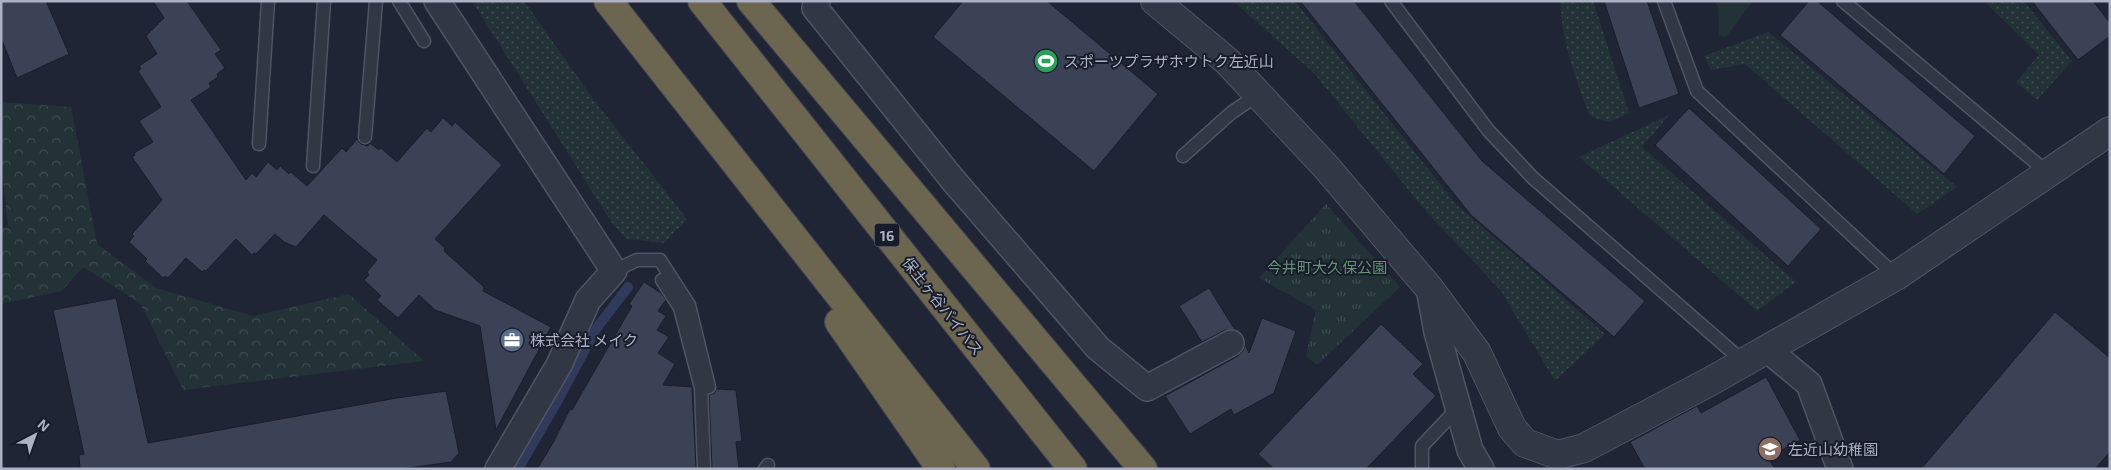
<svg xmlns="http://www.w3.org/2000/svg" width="2111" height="470" viewBox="0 0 2111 470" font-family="'Exo 2','Noto Sans JP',sans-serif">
<defs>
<pattern id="grass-dots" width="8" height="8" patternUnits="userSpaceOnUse" patternTransform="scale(1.25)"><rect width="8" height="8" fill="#223237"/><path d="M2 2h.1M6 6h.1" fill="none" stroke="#3f4d52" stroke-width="1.8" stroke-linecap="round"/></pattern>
<pattern id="forest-crowns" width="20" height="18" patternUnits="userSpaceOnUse" patternTransform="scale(1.25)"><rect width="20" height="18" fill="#223237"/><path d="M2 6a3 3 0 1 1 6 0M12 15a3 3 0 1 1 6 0" fill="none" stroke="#3f4d52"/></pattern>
<pattern id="park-tufts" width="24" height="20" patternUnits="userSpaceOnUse" patternTransform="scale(1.25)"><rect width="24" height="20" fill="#223237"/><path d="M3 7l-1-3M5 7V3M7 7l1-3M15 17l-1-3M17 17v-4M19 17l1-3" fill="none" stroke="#3f4d52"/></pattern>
</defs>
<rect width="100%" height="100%" fill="#1f2535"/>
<g fill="url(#grass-dots)">
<polygon points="472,1 524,1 594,100 687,219 664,243 627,239 612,223"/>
<polygon points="1233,1 1295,1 1456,204 1605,334 1555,381 1501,291 1423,208 1314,73"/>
<path d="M 1560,1 L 1593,1 L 1629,113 L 1609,122 L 1590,116 C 1575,79 1562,41 1560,1 Z"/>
<polygon points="1988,1 2024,1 2072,61 2037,100 2016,82 2039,55 1987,4"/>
<polygon points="1768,32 1957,187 1917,214 1745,64 1711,70 1704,56"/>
<polygon points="1669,115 1642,147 1796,282 1757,311 1579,157"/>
</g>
<polygon fill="url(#forest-crowns)" points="1,102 71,107 97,244 156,288 253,316 349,294 424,361 183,390 140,303 83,267 62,291 1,304 1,228 8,227 1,161"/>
<polygon fill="url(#park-tufts)" points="1326,204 1400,287 1317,365 1306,356 1316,310 1259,278"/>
<polygon fill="#223237" points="1715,1 1753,1 1726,37 1719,35 1718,7"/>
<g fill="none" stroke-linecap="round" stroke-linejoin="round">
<polyline stroke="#303b5b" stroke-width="10" points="518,469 558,400 596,329 628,287"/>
</g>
<g fill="#3b4256" stroke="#1a1e2c">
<polygon points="1,1 46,1 69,54 17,78 1,38"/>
<polygon points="153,1 187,1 221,50 215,54 225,68 217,74 218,77 209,83 211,87 191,100 246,180 252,173 256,177 268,162 277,170 280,166 289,174 291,172 307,186 342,148 346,152 357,139 361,144 368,146 370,143 379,150 381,148 397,162 427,128 431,132 443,118 452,126 455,122 502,165 435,239 445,248 444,251 484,287 483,291 551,327 496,430 480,326 435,310 419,295 398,318 377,300 381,296 364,280 369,275 367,272 377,260 324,215 296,247 284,242 275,234 256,254 254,253 252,255 236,239 206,271 204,270 202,272 186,258 168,278 165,276 163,278 145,261 147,259 129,242 134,236 132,234 162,200 132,157 135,155 134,153 153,142 139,121 161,107 138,71 141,69 139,66 157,54 146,36 164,18"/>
<polygon points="963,1 1047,1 1158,94 1094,171 933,37"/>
<polygon points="1300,1 1354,1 1482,161 1645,301 1614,337 1471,215"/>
<polygon points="1604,1 1647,1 1679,94 1639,108"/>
<polygon points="1809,1 1817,1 1975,136 1944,174 1780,35"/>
<polygon points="2032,1 2093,1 2110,23 2110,36 2078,60"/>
<polygon points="1689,108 1821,229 1788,266 1655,145"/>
<polygon points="644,282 661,293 666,300 658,311 666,316 657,330 669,337 658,353 675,364 663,385 692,387 696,469 537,469 553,443 570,409 572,410 632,306 629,304"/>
<polygon points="1209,288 1235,330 1225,330 1202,342 1179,306"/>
<polygon points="116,298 148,443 397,398 446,391 459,453 451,462 401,469 80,469 79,455 84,454 53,310"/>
<polygon points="2055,312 2110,358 2110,452 2095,469 1921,469"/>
<polygon points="1262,318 1296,331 1274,393 1234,415 1231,409 1190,434 1165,396 1238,356 1243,351 1245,345 1249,353"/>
<polygon points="1381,324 1423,364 1413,374 1436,396 1366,469 1274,469 1258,454"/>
<polygon points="1766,377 1800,440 1768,458 1775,469 1645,469 1630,442 1697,406 1701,413"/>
<polygon points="717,389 736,390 742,441 736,442 739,469 712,469 709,395 714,393"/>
</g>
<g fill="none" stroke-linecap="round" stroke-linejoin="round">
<g stroke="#505464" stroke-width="15">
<g id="service">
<polyline points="399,1 424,41"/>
<polyline points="1391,1 1488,130 1533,178 1745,363"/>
<polyline points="1664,1 1697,91 1896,276"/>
<polyline points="1843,1 2048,173"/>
<polyline points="365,137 376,1"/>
<polyline points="259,144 268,1"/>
<polyline points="1183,156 1231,113 1259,94"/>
<polyline points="313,166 324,1"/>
<polyline points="614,271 637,260 660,260 689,305 709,387 703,388"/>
<polyline points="662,280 680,308 701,388 704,469"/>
<polyline points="765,469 768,465"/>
<polyline points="1422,469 1422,446 1458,408"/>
</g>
</g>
<g stroke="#505464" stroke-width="28">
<g id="minor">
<polyline points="437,1 614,271 588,300 559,365 498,469"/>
<polyline points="817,1 815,8 953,180 1098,348 1147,388 1231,343"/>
<polyline points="1429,288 1437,332 1470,450 1481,469"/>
<polyline points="1768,350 1809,384 1840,469"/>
</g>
</g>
<g stroke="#505464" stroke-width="30">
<polyline id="tertiary" points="1155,1 1227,61 1327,168 1429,288 1477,353 1512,428 1525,443 1558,455 1584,448 1711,381 1896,276 2110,131"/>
</g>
<g stroke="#3d4150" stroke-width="30">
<g id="motorway">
<polyline points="608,1 976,469"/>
<polyline points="702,1 1073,469"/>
<polyline points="751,1 1143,469"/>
<polyline points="839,322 941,469"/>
</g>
</g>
<use href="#service" stroke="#323746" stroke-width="12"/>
<use href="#minor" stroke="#323746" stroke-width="25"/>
<use href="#tertiary" stroke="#323746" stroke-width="28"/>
<use href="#motorway" stroke="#6c654f" stroke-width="28"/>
</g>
<defs>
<g id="stadium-disc" transform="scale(1.25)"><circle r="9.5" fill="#2e9e5b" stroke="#181c2a"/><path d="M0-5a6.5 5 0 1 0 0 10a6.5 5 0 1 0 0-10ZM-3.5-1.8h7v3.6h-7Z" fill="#fff"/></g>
<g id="office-disc" transform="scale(1.25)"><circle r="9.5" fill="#5c6f8a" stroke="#181c2a"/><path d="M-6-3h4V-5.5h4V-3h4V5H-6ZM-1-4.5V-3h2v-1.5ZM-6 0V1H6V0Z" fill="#fff"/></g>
<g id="school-disc" transform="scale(1.25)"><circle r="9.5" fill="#8d6e63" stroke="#181c2a"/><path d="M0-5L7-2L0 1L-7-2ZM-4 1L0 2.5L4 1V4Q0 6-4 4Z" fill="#fff"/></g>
</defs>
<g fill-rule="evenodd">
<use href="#stadium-disc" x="1046" y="61"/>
<use href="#office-disc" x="512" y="340"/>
<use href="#school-disc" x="1770" y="449"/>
</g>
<g text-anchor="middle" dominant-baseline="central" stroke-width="4" stroke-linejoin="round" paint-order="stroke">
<rect fill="#181c2a" stroke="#808495" stroke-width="1" x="874.5" y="223.5" width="25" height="23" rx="4"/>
<g font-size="14" font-weight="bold" fill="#acb1c3">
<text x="887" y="235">16</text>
</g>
<g font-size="15" fill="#acb1c3" stroke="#181c2a" text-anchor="start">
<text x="1064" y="61">スポーツプラザホウトク左近山</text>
<text x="530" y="340">株式会社 メイク</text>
<text x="1788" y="449">左近山幼稚園</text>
</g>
<g font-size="15" fill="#649376" stroke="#181c2a">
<text x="1327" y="267">今井町大久保公園</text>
</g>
<g font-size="15" fill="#acb1c3" stroke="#181c2a">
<text transform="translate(943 306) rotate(52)">保土ヶ谷バイパス</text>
</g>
</g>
<rect width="2111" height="470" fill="none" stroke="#acb1c3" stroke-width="5"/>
<g transform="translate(35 435) rotate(41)" stroke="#181c2a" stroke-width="4" paint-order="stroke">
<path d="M0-4L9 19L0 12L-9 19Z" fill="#acb1c3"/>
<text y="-8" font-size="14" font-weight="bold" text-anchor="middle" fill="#acb1c3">N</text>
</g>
</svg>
